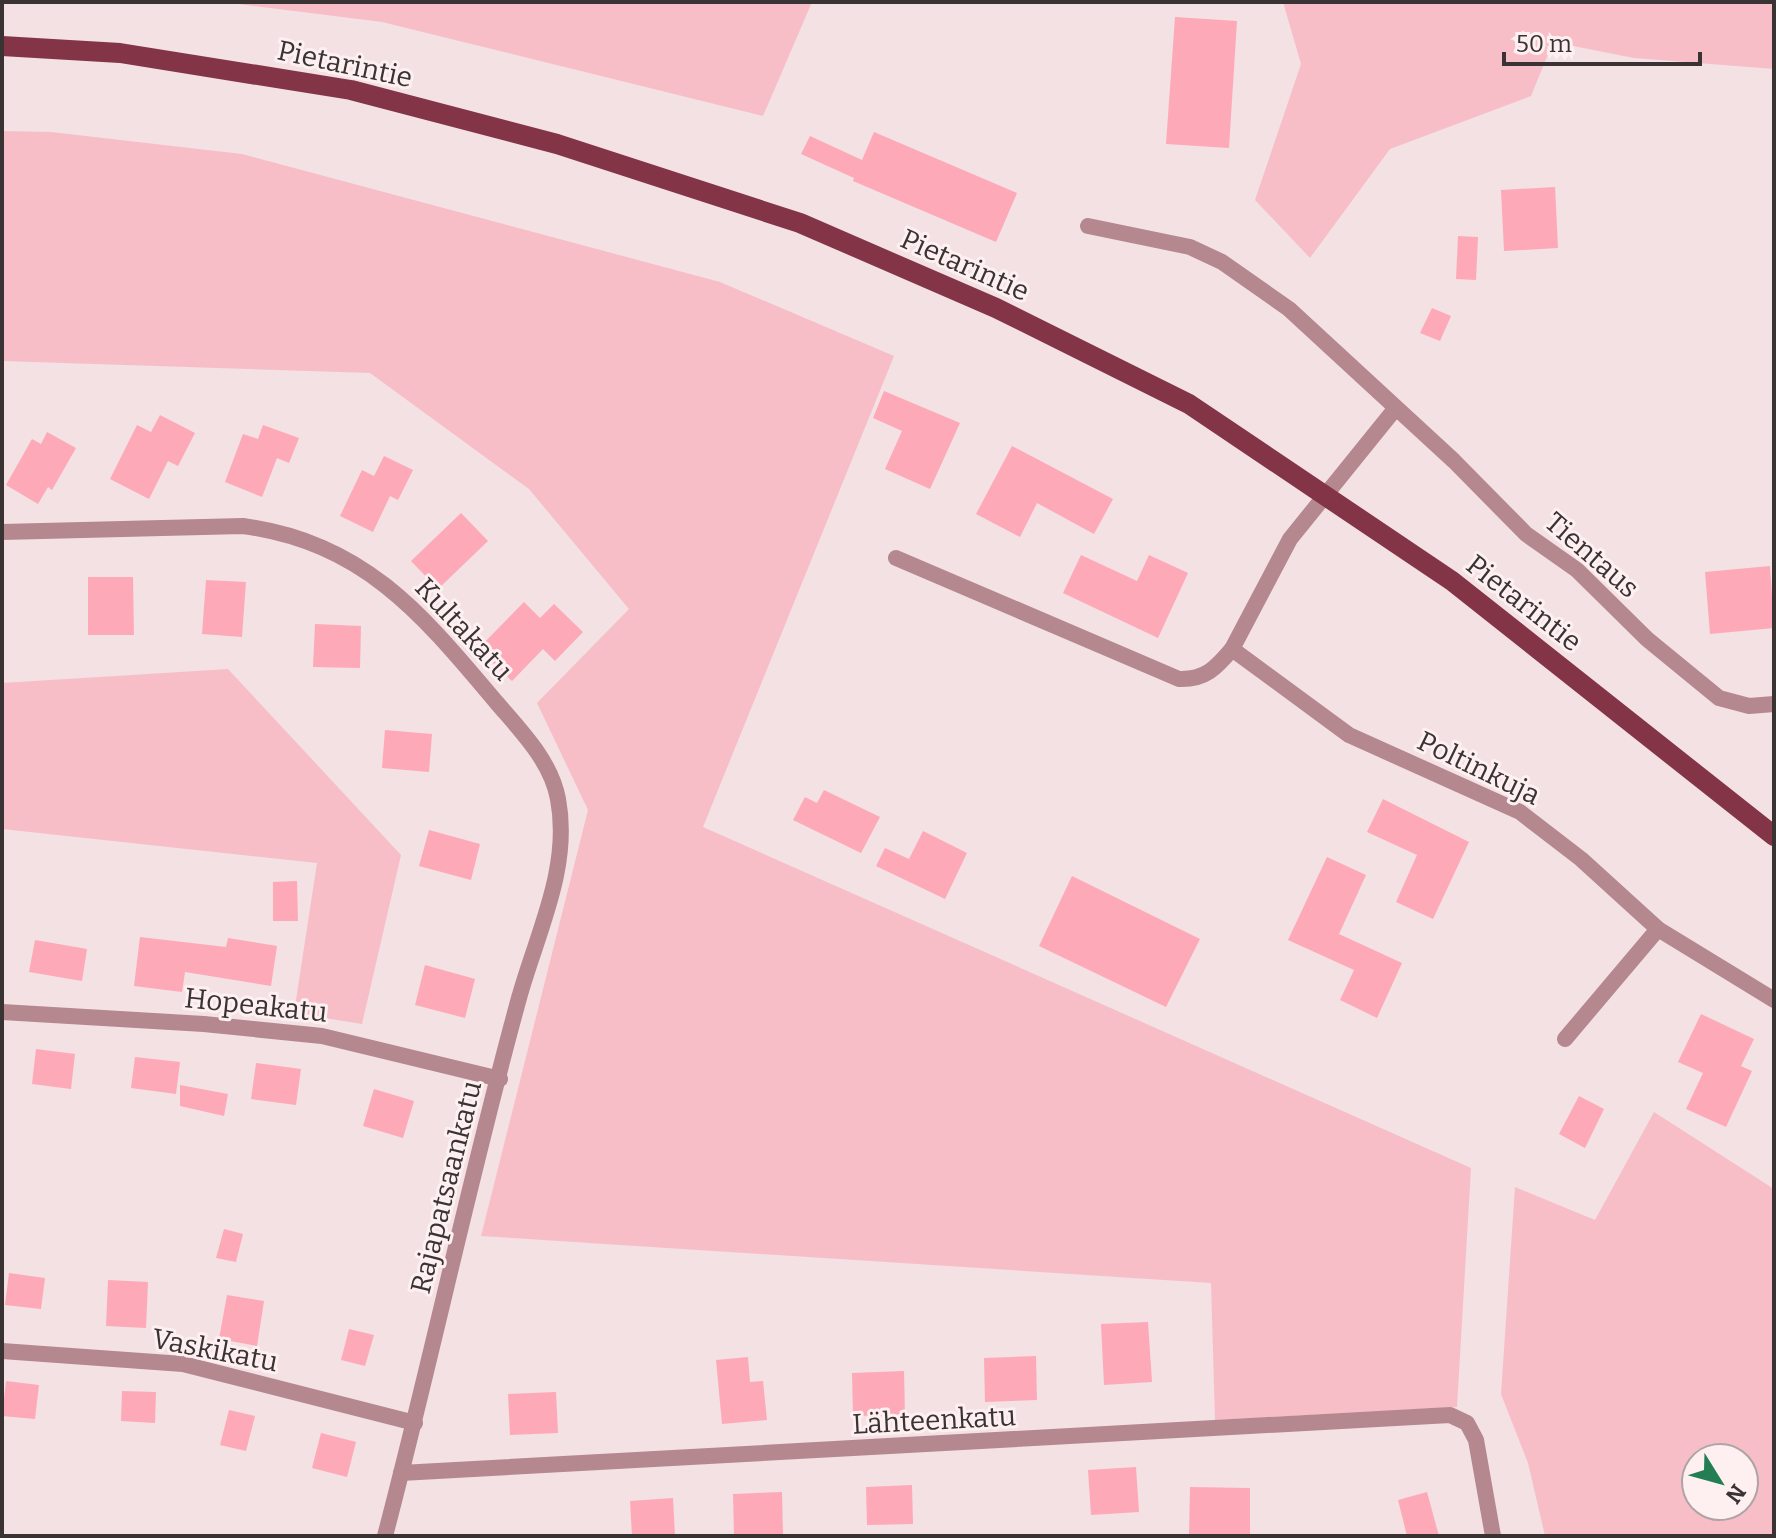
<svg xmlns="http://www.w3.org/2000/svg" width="1776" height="1538" viewBox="0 0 1776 1538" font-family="Bitter,serif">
<rect width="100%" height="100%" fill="#f3e1e4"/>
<g fill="#f8bec7" fill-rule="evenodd">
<polygon points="222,2 812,2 763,116 382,22"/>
<polygon points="1283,2 1774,2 1774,69 1634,58 1553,42 1531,96 1390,149 1310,258 1255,200 1301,64"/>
<polygon points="2,131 51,132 242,154 720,282 894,356 703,827 1471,1168 1457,1407 1215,1420 1211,1283 481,1236 588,810 537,703 629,609 529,489 370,373 2,361"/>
<polygon points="228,669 401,855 362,1024 294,1013 317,863 2,829 2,683"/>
<path d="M 1654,1112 L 1774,1189 L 1774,1536 L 1545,1536 L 1528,1463 L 1501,1394 L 1515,1187 L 1595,1220 ZM 1744,1458 L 1744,1506 L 1696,1506 L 1696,1458 Z"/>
</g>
<g fill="#fea9b8">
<polygon points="1175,17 1237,21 1229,148 1166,144"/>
<polygon points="874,132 1017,193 996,242 853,181 854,178 801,154 810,136 862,160"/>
<polygon points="1555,187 1558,248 1504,251 1501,190"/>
<polygon points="1458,236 1478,237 1476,280 1456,279"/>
<polygon points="1432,308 1451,316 1440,341 1420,333"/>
<polygon points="884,391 960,423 930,489 885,469 902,431 873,418"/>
<polygon points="160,415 195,433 178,466 168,461 149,499 110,479 137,425 151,432"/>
<polygon points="263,425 299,438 289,463 277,458 262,497 225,482 243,434 258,439"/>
<polygon points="47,432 76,448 52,490 48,487 38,504 6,485 32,439 41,444"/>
<polygon points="1012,446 1113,499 1094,534 1037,503 1020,537 976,514"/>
<polygon points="384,456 413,470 398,500 390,496 373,532 340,516 362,470 374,476"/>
<polygon points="461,513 488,541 438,589 411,561"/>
<polygon points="1081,555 1137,581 1149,555 1188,573 1158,638 1063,593"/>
<polygon points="1770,566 1774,628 1710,634 1705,572"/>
<polygon points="88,577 133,577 134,635 88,635"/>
<polygon points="206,580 246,582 242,637 202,634"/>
<polygon points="524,602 540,618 554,604 583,632 555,661 543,649 512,681 478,649"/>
<polygon points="315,624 361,626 360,668 313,667"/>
<polygon points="385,730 432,734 429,772 382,768"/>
<polygon points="824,790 880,817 861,853 793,820 805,797 817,803"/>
<polygon points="1383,799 1469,842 1433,919 1396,902 1417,855 1367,832"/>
<polygon points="429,830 480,844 471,880 419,866"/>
<polygon points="923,831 967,853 945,899 876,866 885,848 909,859"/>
<polygon points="1327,857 1366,875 1339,934 1402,963 1377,1018 1340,1000 1354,970 1288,940"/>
<polygon points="1072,876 1200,939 1166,1007 1039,946"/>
<polygon points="297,881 298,921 273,921 273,882"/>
<polygon points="140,937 226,947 228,938 277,946 271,986 185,972 182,992 134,986"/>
<polygon points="35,940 87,949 82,981 29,972"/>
<polygon points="425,965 475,979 465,1018 415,1005"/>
<polygon points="1701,1014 1754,1039 1741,1066 1752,1071 1726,1127 1686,1109 1703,1073 1678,1062"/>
<polygon points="36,1049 75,1054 71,1089 32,1084"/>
<polygon points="135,1057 180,1062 176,1094 131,1088"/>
<polygon points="256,1063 301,1069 296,1105 251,1099"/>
<polygon points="180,1085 228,1094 224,1116 180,1106"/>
<polygon points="374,1089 414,1101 403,1138 363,1126"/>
<polygon points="1579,1096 1604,1109 1585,1148 1559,1134"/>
<polygon points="224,1229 243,1234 236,1262 216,1258"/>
<polygon points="9,1273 45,1278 41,1309 5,1305"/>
<polygon points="108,1280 148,1282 146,1328 106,1326"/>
<polygon points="227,1295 264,1301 257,1346 219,1339"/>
<polygon points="1148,1322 1152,1382 1104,1385 1101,1324"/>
<polygon points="349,1329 374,1335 365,1366 341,1360"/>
<polygon points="1036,1356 1037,1400 985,1402 984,1358"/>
<polygon points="748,1357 750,1382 763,1381 767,1420 722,1424 716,1360"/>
<polygon points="904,1371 905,1415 853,1416 852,1373"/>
<polygon points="6,1381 39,1385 35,1419 2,1416"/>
<polygon points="122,1391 156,1392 155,1423 121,1421"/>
<polygon points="556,1392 558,1433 510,1435 508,1394"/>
<polygon points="229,1410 255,1416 246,1451 220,1445"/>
<polygon points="321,1433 356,1442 347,1477 312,1468"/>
<polygon points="1136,1467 1139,1512 1091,1515 1088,1470"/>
<polygon points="912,1485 913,1524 867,1525 866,1487"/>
<polygon points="1190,1487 1250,1488 1250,1536 1189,1536"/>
<polygon points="782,1492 783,1534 734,1535 733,1494"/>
<polygon points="1427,1492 1439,1536 1407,1536 1398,1500"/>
<polygon points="673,1498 675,1536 632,1536 630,1501"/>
</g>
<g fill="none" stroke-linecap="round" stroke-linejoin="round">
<g stroke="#b5878e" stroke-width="16">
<polyline points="1088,226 1190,247 1222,262 1289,309 1454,461 1526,534 1577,570 1647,639 1719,698 1749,706 1774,704"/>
<path d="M 2,532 L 243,526 C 365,543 422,614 497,703 C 521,731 551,761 558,799 C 571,868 537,933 519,998 C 470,1176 432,1357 385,1536"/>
<path d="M 896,558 L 1179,679 C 1205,680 1216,668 1232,649 L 1349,735 L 1520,812 L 1581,859 L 1658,929 L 1774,1000"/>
<polyline points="1232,649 1290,539 1395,409"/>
<polyline points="2,1012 204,1024 322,1036 500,1079"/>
<polyline points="1565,1039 1658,929"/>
<polyline points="2,1351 183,1364 415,1423"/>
<polyline points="401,1473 1450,1415 1467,1423 1476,1440 1493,1536"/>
</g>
<polyline stroke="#833547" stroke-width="20" points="2,46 120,53 351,90 557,144 800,223 996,308 1189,404 1452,581 1774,836"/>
</g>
<g text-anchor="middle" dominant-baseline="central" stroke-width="6" stroke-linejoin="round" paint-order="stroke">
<g font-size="28" fill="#393334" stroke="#fef0f1">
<text transform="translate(345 64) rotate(12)">Pietarintie</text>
<text transform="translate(965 265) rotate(24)">Pietarintie</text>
<text transform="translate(1592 555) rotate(41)">Tientaus</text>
<text transform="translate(1524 603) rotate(38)">Pietarintie</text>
<text transform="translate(464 629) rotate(47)">Kultakatu</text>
<text transform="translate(1479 768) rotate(26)">Poltinkuja</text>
<text transform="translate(256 1005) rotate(6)">Hopeakatu</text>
<text transform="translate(446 1187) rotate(-76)">Rajapatsaankatu</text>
<text transform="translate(215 1350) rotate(11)">Vaskikatu</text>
<text transform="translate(934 1420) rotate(-3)">Lähteenkatu</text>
</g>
</g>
<rect width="1776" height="1538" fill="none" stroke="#393334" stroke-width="8"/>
<g transform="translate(1720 1482) rotate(127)"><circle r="38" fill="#fef0f1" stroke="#afa4a5" stroke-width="2"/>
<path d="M0-6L14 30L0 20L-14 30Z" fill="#237e53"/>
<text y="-12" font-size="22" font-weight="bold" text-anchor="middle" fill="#393334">N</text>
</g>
<path d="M1504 52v12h196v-12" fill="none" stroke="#393334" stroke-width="4"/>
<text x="1516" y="52" font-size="24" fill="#393334" stroke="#fef0f1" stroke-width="6" paint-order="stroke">50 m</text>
</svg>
